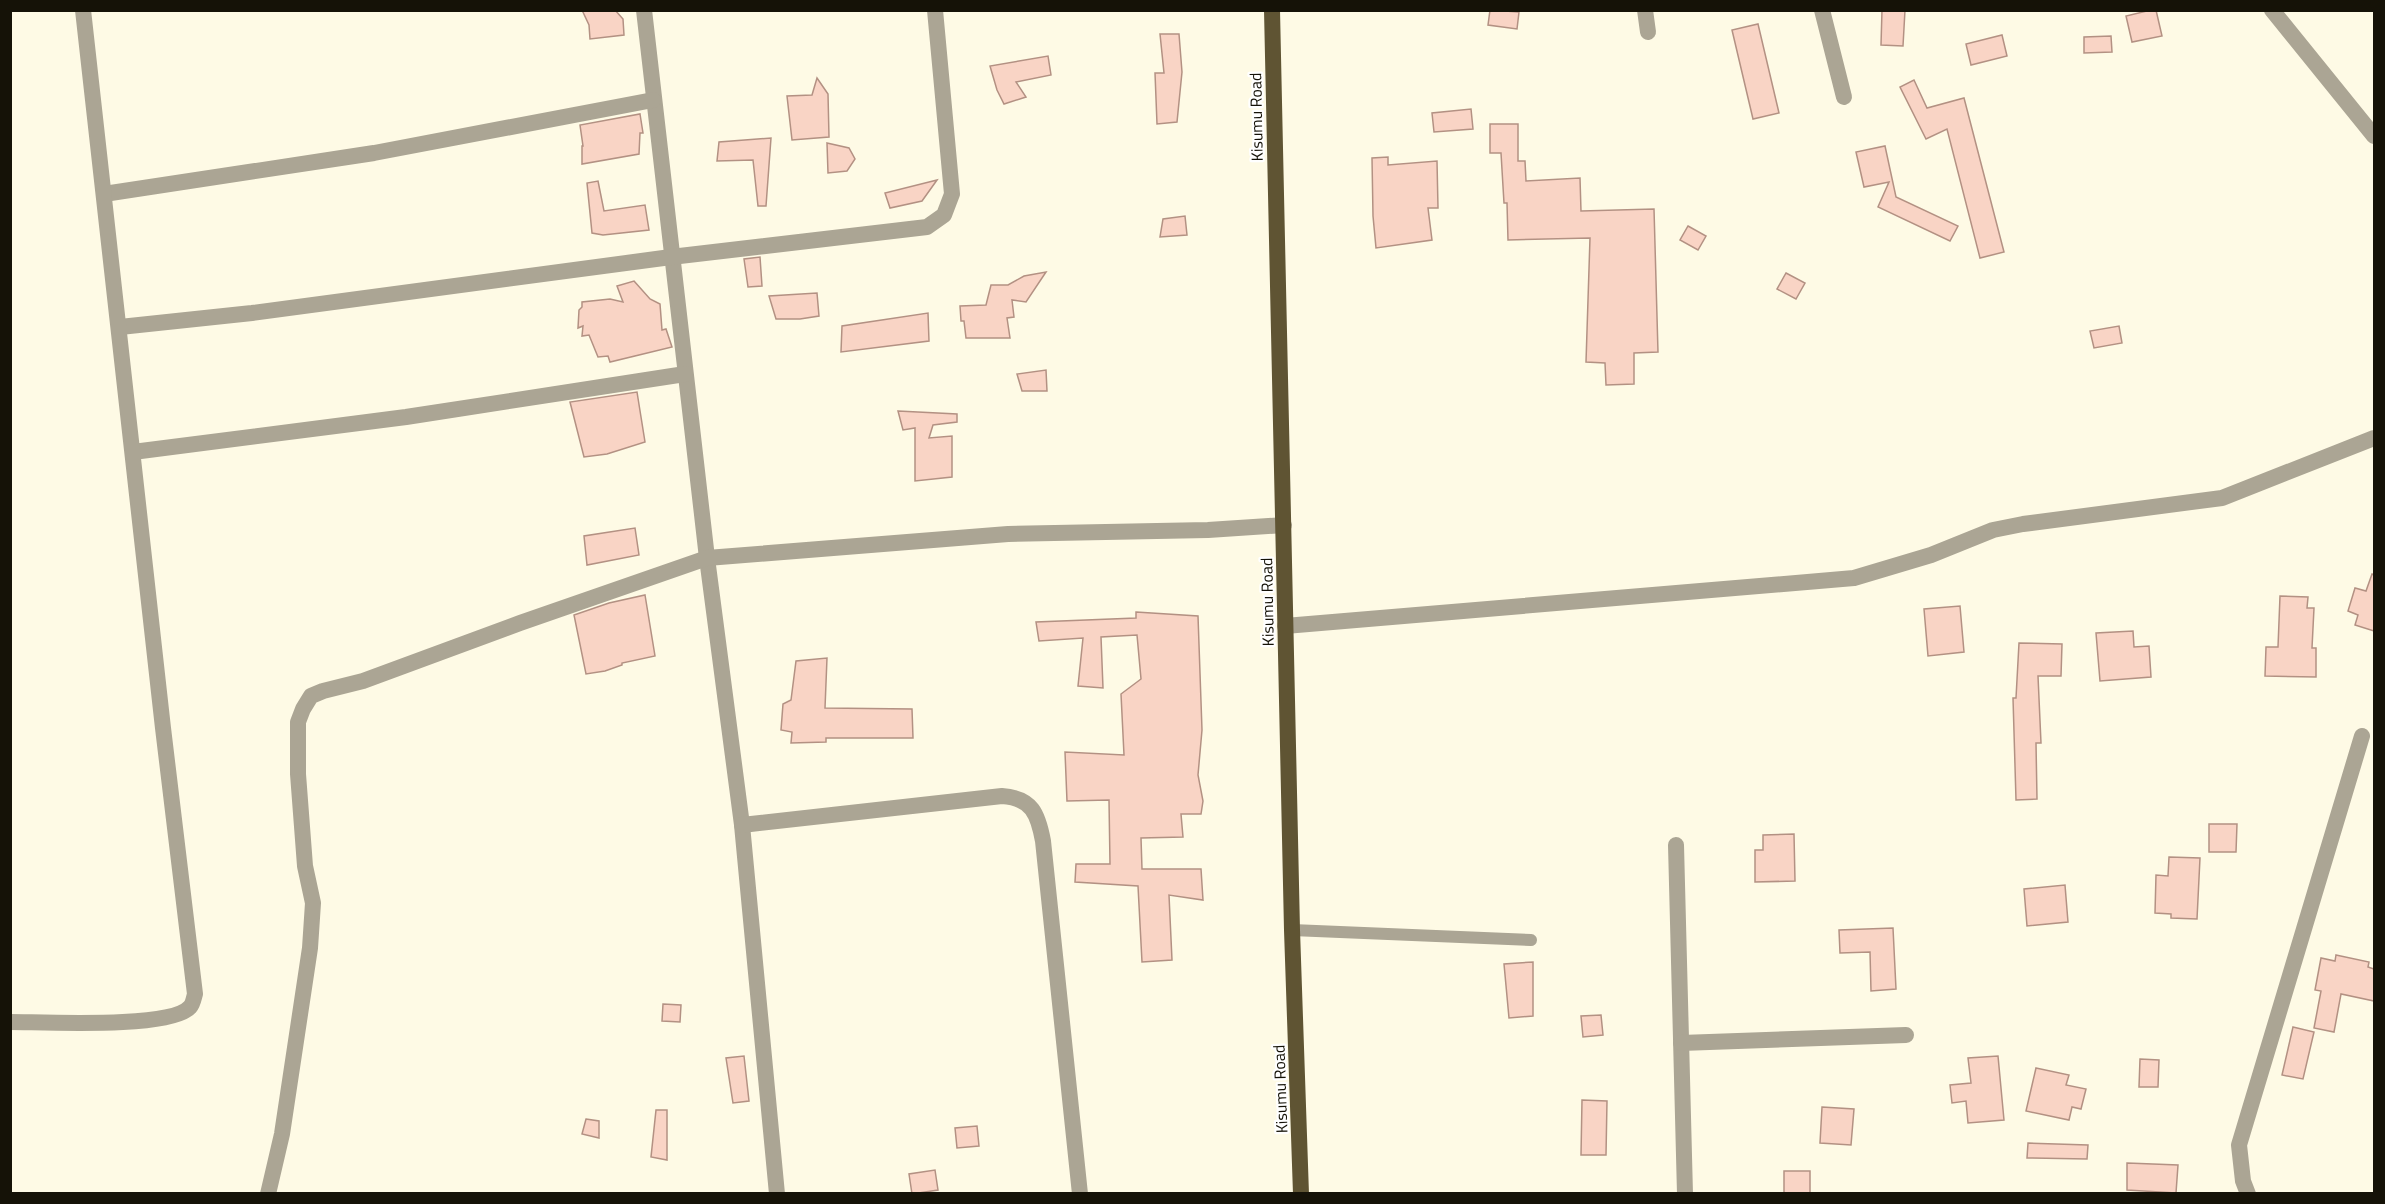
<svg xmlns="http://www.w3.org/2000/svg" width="2385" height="1204" viewBox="0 0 2385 1204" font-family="'Titillium Web',sans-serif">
<rect width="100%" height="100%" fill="#fefae5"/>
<g fill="#f9d4c5" stroke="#b39183" stroke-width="1.5">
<polygon points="582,10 615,10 623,19 624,35 590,39 589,25"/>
<polygon points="1490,10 1519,12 1517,29 1488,25"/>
<polygon points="1882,10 1905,10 1903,46 1881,45"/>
<polygon points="2151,10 2156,10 2162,36 2132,42 2126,16"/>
<polygon points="1758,24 1779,113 1753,119 1732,30"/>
<polygon points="1160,34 1179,34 1182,72 1177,122 1157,124 1155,73 1164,73"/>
<polygon points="2002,35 2007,56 1971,65 1966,44"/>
<polygon points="2111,36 2112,52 2084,53 2084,37"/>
<polygon points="1048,56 1051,75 1016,82 1026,97 1004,104 997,90 990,66"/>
<polygon points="817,78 828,94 829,137 792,140 787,96 812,95"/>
<polygon points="1914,80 1927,108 1964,98 2004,252 1980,258 1947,129 1926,139 1900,87"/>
<polygon points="1471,109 1473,129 1434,132 1432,113"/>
<polygon points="640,114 643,133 640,133 639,154 582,164 582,146 583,146 580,125"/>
<polygon points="1490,124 1518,124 1518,161 1525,161 1526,181 1580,178 1581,211 1654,209 1658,352 1634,353 1634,384 1606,385 1605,363 1586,362 1590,238 1508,240 1507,203 1504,203 1501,153 1490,153"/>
<polygon points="771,138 766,206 758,206 753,160 717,161 719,142"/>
<polygon points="827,143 849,148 855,159 847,171 828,173"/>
<polygon points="1885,146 1896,197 1958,226 1950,241 1878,207 1889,182 1864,187 1856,152"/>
<polygon points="1388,157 1388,165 1437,161 1438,208 1428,208 1432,240 1376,248 1373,216 1372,158"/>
<polygon points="937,180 922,201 890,208 885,193"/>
<polygon points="598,181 604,211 645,205 649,230 603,235 592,233 587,183"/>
<polygon points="1185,216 1187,235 1160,237 1163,219"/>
<polygon points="1688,226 1706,236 1698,250 1680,240"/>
<polygon points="760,257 762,286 748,287 744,259"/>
<polygon points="1046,272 1026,302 1012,300 1014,317 1007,318 1010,338 966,338 964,321 961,321 960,306 986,305 991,285 1008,285 1024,276"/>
<polygon points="1786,273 1805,283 1796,299 1777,289"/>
<polygon points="634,281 650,299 660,304 662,330 666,329 672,347 610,362 608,356 598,357 589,335 582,336 583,326 578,328 579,310 582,307 582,302 610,299 623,302 617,286"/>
<polygon points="817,293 819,316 800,319 776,319 769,296"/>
<polygon points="928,313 929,341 841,352 842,326"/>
<polygon points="2119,326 2122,343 2094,348 2090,331"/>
<polygon points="1046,370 1047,391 1022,391 1017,374"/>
<polygon points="637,392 645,442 607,454 584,457 570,402"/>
<polygon points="898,411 957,414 957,422 933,425 929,438 952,436 952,477 915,481 915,428 903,430"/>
<polygon points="635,528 639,555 587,565 584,536"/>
<polygon points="2372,574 2374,575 2374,631 2355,625 2358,615 2348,611 2355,588 2366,591"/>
<polygon points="645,595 655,656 622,663 622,665 605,671 586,674 574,615 609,603"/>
<polygon points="2280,596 2308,597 2307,608 2314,608 2312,648 2316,648 2316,677 2265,676 2266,647 2278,647"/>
<polygon points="1960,606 1964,652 1928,656 1924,609"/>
<polygon points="1136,612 1198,616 1202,730 1198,775 1203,801 1201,814 1181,814 1183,837 1141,838 1142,869 1201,869 1203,900 1169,895 1172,960 1142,962 1138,886 1075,882 1076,864 1110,864 1109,800 1067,801 1065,752 1124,755 1121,694 1141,679 1137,635 1101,637 1103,688 1078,686 1083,638 1039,641 1036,622 1136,618"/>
<polygon points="2133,631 2134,647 2149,646 2151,677 2100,681 2096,633"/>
<polygon points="2019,643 2062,644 2061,676 2038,676 2041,743 2036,743 2037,799 2016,800 2013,698 2016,698"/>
<polygon points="827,658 825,708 912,709 913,738 826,738 826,742 791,743 792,732 781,730 783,704 791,700 796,661"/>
<polygon points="2209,824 2237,824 2236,852 2209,852"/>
<polygon points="1794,834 1795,881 1755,882 1755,850 1763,850 1763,835"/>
<polygon points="2169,857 2200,858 2197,919 2171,918 2171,914 2155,913 2156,875 2168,876"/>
<polygon points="2065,885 2068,922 2027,926 2024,889"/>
<polygon points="1893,928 1896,989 1871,991 1870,952 1840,953 1839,930"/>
<polygon points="2336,955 2369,962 2368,967 2374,969 2374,1001 2341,994 2334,1032 2314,1028 2321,991 2315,990 2321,958 2335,961"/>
<polygon points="1533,962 1533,1016 1509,1018 1504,964"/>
<polygon points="663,1004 681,1005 680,1022 662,1021"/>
<polygon points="1601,1015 1603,1035 1583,1037 1581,1016"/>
<polygon points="2293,1027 2314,1032 2303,1079 2282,1075"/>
<polygon points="744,1056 749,1101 733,1103 726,1058"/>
<polygon points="1998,1056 2004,1120 1968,1123 1966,1101 1952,1103 1950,1085 1971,1083 1968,1058"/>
<polygon points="2140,1059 2159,1060 2158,1087 2139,1087"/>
<polygon points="2036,1068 2069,1075 2066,1085 2086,1089 2081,1109 2072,1107 2069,1120 2026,1111"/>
<polygon points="1582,1100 1607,1101 1606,1155 1581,1155"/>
<polygon points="1822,1107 1854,1109 1851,1145 1820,1143"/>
<polygon points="656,1110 667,1110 667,1160 651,1157"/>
<polygon points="586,1119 599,1121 599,1138 582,1134"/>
<polygon points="977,1126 979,1146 957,1148 955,1128"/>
<polygon points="2028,1143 2088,1145 2087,1159 2027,1158"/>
<polygon points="2127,1163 2178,1165 2176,1193 2127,1190"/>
<polygon points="935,1170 938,1190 912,1194 909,1174"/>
<rect x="1784" y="1171" width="26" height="23"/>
</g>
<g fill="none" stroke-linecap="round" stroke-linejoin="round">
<polyline stroke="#aba594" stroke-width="12" points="1292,930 1531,940"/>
<g stroke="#aba594" stroke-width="16">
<polyline points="644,10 707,558 742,825 777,1194"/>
<polyline points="1645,10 1648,32"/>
<polyline points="1822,10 1844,97"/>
<polyline points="2272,10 2374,136"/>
<polyline points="104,194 374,153 653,100"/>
<polyline points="120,327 252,313 671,257 927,227 944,215 952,194 935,10"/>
<polyline points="133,452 406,417 685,374"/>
<polyline points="1285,626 1854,578 1931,555 1993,530 2023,524 2222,498 2374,438"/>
<path d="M 742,825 L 1002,796 C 1032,798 1038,814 1043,841 L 1080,1194"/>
<polyline points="1676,845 1685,1194"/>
<path d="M 10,1022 C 43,1022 171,1029 190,1007 C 193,1004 194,997 195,994 L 163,728 L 83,10"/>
<polyline points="1681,1043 1906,1035"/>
<polyline points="268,1194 282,1134 310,948 313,903 305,866 298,774 298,722 303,709 311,696 323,691 363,681 520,623 707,558 1008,534 1208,530 1284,525"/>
<polyline points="2248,1194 2243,1181 2239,1145 2362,736"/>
</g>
<polyline stroke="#5f5433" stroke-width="16" points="1272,10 1292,930 1301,1194"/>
</g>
<g text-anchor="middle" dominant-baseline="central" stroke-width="4.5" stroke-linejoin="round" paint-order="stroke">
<g font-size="16" fill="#151207" stroke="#fff">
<text transform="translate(1256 117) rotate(-91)">Kisumu Road</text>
<text transform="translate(1267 602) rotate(-91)">Kisumu Road</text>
<text transform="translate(1280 1089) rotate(-92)">Kisumu Road</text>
</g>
</g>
<rect width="2385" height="1204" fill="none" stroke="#151207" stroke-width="24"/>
</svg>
